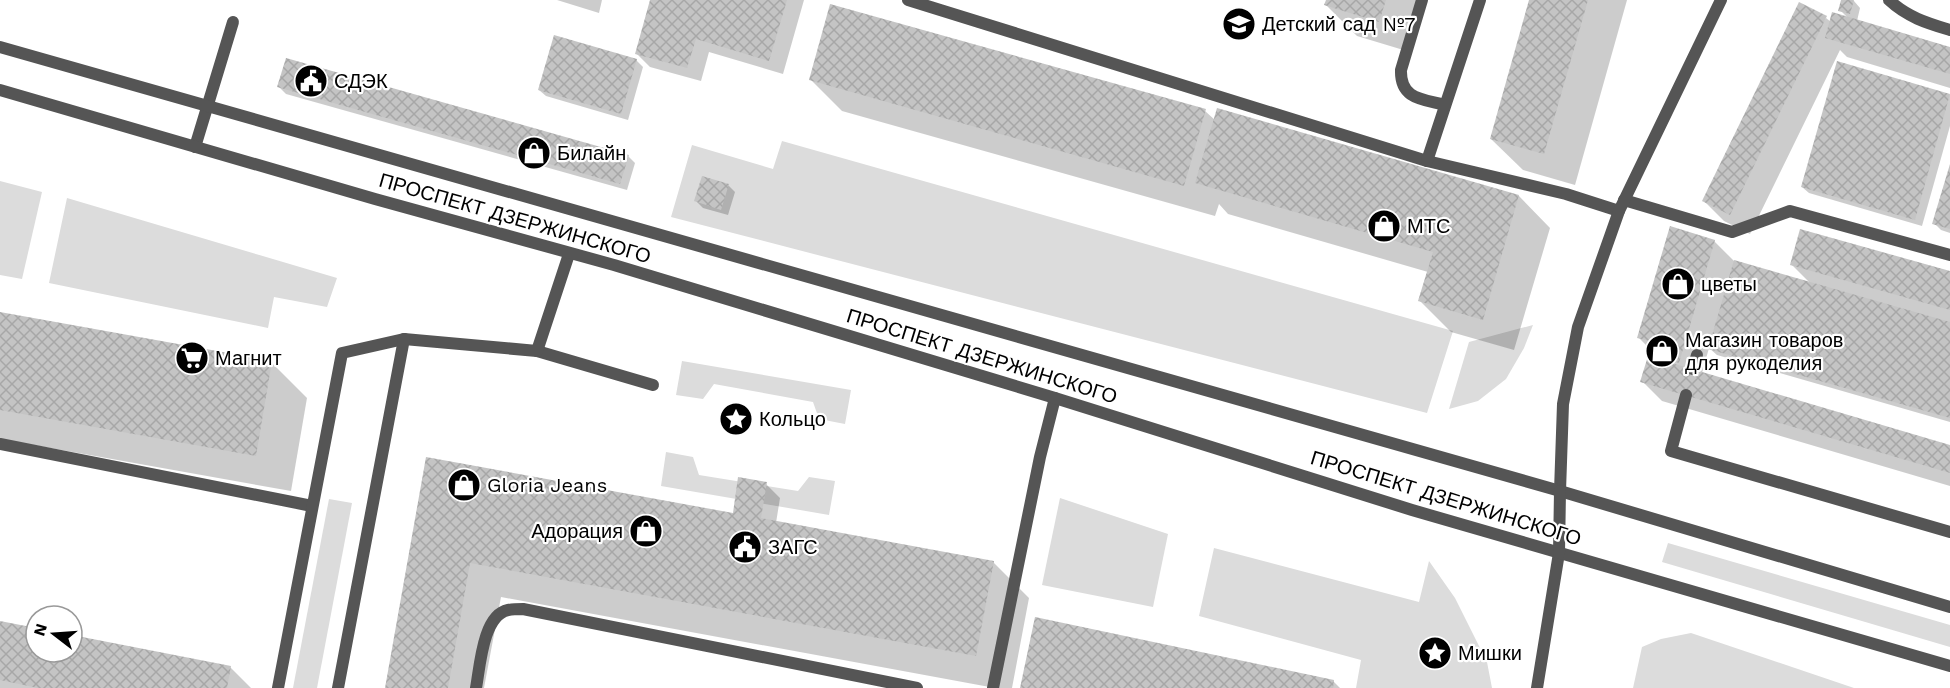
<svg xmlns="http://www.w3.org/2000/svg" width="1950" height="688" viewBox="0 0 1950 688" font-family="'Work Sans',sans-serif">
<defs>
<pattern id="building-cross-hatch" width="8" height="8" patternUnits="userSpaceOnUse" patternTransform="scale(1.5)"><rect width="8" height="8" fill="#c4c4c4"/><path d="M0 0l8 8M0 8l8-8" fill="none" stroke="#a7a7a7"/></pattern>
</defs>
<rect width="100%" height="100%" fill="#fff"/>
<g fill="#dcdcdc">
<polygon points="782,141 1453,331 1427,413 671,217 692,145 773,169"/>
<polygon points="0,181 42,192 22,279 0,275"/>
<polygon points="67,198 337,278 327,307 274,297 268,328 49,283"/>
<polygon points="1533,325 1524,348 1506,379 1478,401 1449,409 1469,342"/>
<polygon points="682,361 851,390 845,424 819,419 813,402 714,384 703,399 676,395"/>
<polygon points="666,452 693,457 699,475 798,491 809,477 835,481 829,515 661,486"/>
<polygon points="1060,498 1168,534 1153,607 1042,585"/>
<polygon points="329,499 352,503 317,688 293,688"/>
<polygon points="1668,543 1950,625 1950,647 1662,562"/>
<polygon points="1214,548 1419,602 1429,561 1455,598 1487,662 1492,688 1356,688 1361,660 1199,616"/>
<polygon points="1691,633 1854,688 1633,688 1642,647 1661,639"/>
</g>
<g fill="#0003">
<polygon points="557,0 602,0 599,13"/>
<polygon points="652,0 804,0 783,74 709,52 701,81 650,67 636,53"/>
<polygon points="1327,0 1426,0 1410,52 1357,36 1326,5"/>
<polygon points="1531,0 1627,0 1575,185 1523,170 1491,139"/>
<polygon points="1843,0 1854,1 1860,8 1857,21 1950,48 1950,88 1847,57 1840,50 1750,234 1724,221 1704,201 1826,18 1831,22 1848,18 1840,10"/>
<polygon points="636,60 643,67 628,120 546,96 539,90"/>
<polygon points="1838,63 1950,95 1950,126 1922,226 1809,193 1802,187"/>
<polygon points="811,80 1205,111 1215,120 1519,196 1550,228 1514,350 1451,332 1420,301 1428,272 1228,214 1219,204 1215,216 842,111"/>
<polygon points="279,87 628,156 635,163 627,190 286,94"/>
<polygon points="1950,167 1950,233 1941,230 1934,223"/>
<polygon points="728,185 735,192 728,215 703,208 696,201"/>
<polygon points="1714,241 1735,262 1810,283 1792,265 1950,273 1950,422 1717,355 1709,348 1702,373 1950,447 1950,486 1662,401 1642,381 1649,356 1647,353 1648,347 1639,338"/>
<polygon points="0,314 271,362 307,398 291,491 0,439"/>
<polygon points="428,459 734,515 766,484 780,498 776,523 993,562 1029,598 1012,688 995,688 501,597 484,688 386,688"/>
<polygon points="0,622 36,629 36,652 72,652 72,636 230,667 251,688 0,688"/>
<polygon points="1334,682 1340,688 1022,688"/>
</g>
<g fill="url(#building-cross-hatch)">
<polygon points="650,0 787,0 769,61 696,39 687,68 635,54"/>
<polygon points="1326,0 1386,0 1379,22 1324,5"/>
<polygon points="1529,0 1588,0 1544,154 1490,139"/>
<polygon points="1841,0 1854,0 1850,14 1838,11"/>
<polygon points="1799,2 1827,16 1730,215 1702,201"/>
<polygon points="830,4 1206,109 1184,186 809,80"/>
<polygon points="1832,12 1950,47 1950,74 1825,38"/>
<polygon points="554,35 637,59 621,114 538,90"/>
<polygon points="286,58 629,155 620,184 277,87"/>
<polygon points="1837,61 1950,94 1915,220 1801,187"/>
<polygon points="1217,108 1519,195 1483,320 1418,301 1433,252 1195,183"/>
<polygon points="1950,164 1950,229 1932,224"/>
<polygon points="702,176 729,184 721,210 694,201"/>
<polygon points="1670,226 1715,240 1679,363 1645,353 1649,341 1637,338"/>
<polygon points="1800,229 1950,271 1950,310 1790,265"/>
<polygon points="1734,260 1950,322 1950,418 1708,349"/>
<polygon points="0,312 272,361 256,456 0,410"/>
<polygon points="1648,356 1950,445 1950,473 1640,382"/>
<polygon points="426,457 733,513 738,477 767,482 761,518 994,561 976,656 470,563 448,688 385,688"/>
<polygon points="1035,617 1334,680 1333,688 1020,688"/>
<polygon points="0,621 36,628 36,652 72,652 72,635 231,666 227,688 38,688 0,680"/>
</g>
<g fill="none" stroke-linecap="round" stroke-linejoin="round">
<g stroke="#555" stroke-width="12">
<polyline points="908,0 1427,161 1566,194 1619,211"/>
<path d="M 1422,0 L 1401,70 C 1400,99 1422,99 1445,105"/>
<path d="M 1889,0 C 1907,17 1927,23 1950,30"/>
<polyline points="195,147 233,22"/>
<polyline points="1427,161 1480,0"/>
<polyline points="1624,200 1732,232 1790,211 1950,255"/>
<polyline points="537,351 653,385"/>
<polyline points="1693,369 1697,355"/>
<polyline points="1686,395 1671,451 1950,532"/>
<polyline points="0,444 312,506"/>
<polyline points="278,688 342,353 404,339 537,351 569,254"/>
<polyline points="338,688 404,339"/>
<path d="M 476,688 C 480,666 483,615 508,610 C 513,609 518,609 523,609 L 917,688"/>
<polyline points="993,688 1040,457 1055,398"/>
</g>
<g stroke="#555" stroke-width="12">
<polyline points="1560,491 1563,404 1578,327 1619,211 1721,0"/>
<polyline points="1537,688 1559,553"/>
</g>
<g stroke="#555" stroke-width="12">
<polyline points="0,47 1560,491 1950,607"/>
<polyline points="0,90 375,199 614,265 1055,398 1412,510 1950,666"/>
<polyline points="1559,553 1560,491"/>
</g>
</g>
<defs>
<g id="school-disc" transform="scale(1.725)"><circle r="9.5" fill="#000" stroke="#fff"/><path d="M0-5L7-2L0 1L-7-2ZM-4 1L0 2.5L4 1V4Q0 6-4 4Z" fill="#fff"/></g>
<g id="civic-disc" transform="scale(1.725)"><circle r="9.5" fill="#000" stroke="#fff"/><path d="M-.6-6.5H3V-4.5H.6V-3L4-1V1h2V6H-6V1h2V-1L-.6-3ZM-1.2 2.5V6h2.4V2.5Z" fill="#fff"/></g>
<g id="shop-disc" transform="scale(1.725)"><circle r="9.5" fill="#000" stroke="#fff"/><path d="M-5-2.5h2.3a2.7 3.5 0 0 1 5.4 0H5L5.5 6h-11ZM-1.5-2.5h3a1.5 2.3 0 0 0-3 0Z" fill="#fff"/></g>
<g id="supermarket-disc" transform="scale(1.725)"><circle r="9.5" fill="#000" stroke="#fff"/><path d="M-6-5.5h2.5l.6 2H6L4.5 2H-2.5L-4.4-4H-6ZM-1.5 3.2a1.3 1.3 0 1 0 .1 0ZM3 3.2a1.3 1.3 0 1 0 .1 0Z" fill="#fff"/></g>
<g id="sight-disc" transform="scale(1.725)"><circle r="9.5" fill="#000" stroke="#fff"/><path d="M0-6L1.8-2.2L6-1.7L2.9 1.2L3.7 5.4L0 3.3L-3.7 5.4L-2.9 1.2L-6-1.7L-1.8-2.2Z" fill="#fff"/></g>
</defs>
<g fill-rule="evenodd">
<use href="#school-disc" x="1239" y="24"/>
<use href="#civic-disc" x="311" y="81"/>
<use href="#shop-disc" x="534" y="153"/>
<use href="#shop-disc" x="1384" y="226"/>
<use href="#shop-disc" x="1678" y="284"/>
<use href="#shop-disc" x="1662" y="351"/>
<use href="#supermarket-disc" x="192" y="358"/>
<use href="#sight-disc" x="736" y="419"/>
<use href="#shop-disc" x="464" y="485"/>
<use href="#shop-disc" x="646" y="531"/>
<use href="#civic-disc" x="745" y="547"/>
<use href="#sight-disc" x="1435" y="653"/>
</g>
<g text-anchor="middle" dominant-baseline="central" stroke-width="4.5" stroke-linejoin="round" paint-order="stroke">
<g font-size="20" fill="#000" stroke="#fff" text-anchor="start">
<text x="1262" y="24">Детский сад №7</text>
<text x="334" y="81">СДЭК</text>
<text x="557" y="153">Билайн</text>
<text x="1407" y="226">МТС</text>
<text x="1701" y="284">цветы</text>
<text x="1685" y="340">Магазин товаров<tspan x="1685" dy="23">для рукоделия</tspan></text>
<text x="215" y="358">Магнит</text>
<text x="759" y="419">Кольцо</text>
<text x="487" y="485">Gloria Jeans</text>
<text x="623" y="531" text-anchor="end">Адорация</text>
<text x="768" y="547">ЗАГС</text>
<text x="1458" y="653">Мишки</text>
</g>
<g font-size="20" fill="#000" stroke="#fff">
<text transform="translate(515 218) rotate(16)">ПРОСПЕКТ ДЗЕРЖИНСКОГО</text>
<text transform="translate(982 356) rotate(17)">ПРОСПЕКТ ДЗЕРЖИНСКОГО</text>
<text transform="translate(1446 498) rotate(17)">ПРОСПЕКТ ДЗЕРЖИНСКОГО</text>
</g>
</g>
<g transform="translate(54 634) rotate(287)"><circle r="28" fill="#ffffff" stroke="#999999" stroke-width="1.5"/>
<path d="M0-4.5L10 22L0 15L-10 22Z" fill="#000000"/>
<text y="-9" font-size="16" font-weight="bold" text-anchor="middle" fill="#000000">N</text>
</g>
</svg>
